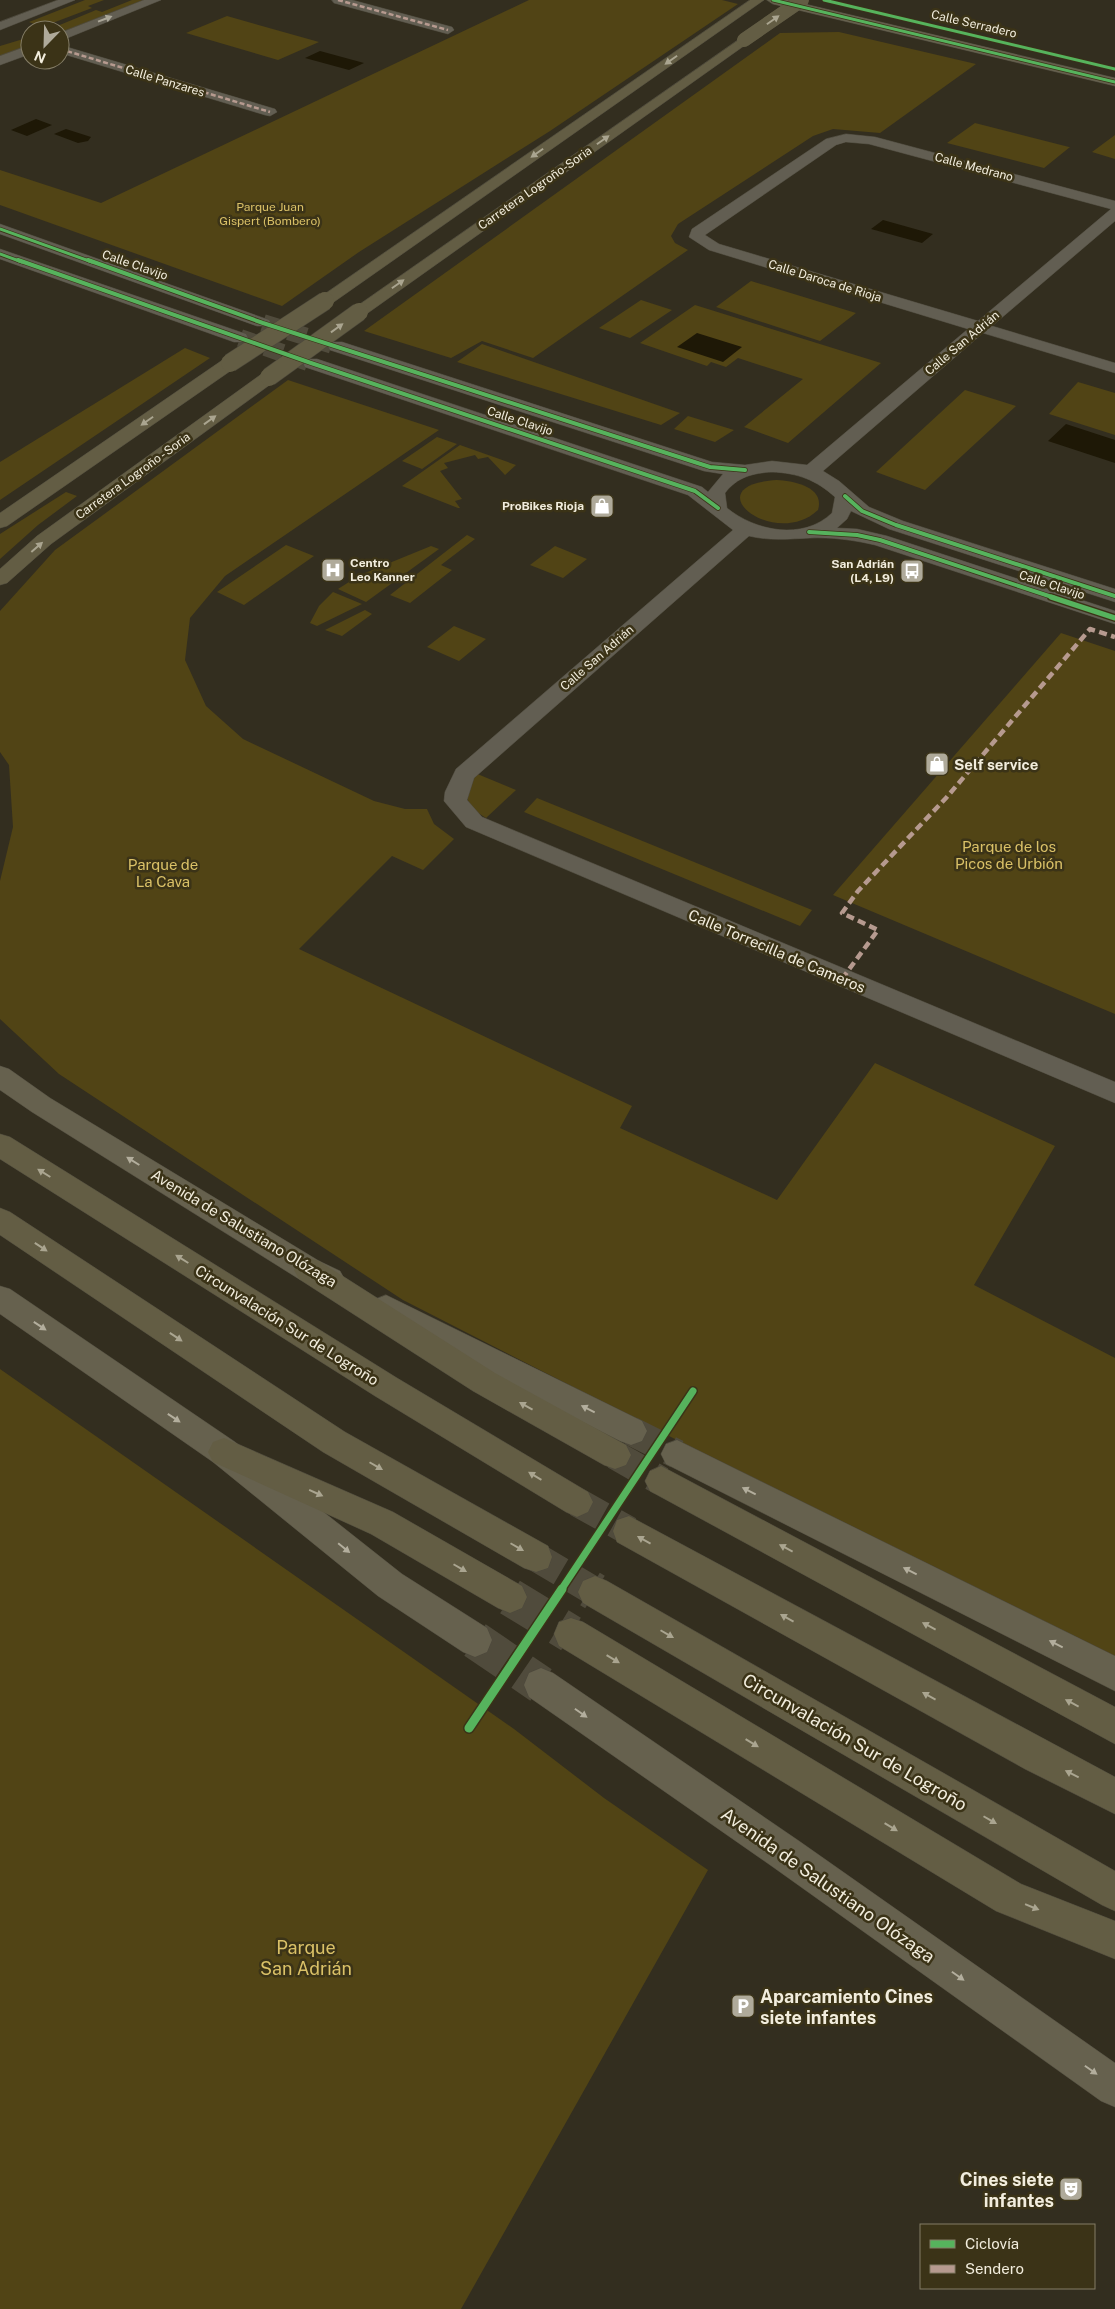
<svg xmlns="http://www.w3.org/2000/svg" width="1115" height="2309" viewBox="0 0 1115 2309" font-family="'Public Sans',sans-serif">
<rect width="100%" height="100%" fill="#332e1f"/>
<g fill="#514415">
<polygon points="85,0 104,0 88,6 92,8 42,27 29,22"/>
<polygon points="132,0 149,0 66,33 50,29 96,10 102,12"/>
<polygon points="529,0 722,0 738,4 550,131 359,252 282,306 0,205 0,170 101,203"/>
<polygon points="227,16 319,42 278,60 186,33"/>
<polygon points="839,32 976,64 880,133 833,129 813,136 678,224 671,236 675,243 688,250 533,358 482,341 451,358 364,331 780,33"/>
<polygon points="30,37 30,48 0,59 0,46"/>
<polygon points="975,123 1069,147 1070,147 1044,168 947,143"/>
<polygon points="1115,135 1115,159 1092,152"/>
<polygon points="751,281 856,313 820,341 716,307"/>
<polygon points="641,300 672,310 630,338 599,328"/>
<polygon points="695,305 881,363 788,443 744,427 803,379 738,358 726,367 711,362 707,366 640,343"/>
<polygon points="482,344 680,413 661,425 457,362"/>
<polygon points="185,348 210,358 0,500 0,462"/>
<polygon points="288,380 439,430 225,576 190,618 185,660 206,706 243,739 374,801 405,809 427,809 434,824 454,839 423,870 392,856 299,949 632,1106 620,1128 777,1200 875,1063 1055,1146 974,1285 1115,1358 1115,1664 403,1300 59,1074 0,1019 0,881 13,827 9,765 0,752 0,611 55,550"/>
<polygon points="1078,382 1115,393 1115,435 1049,414"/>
<polygon points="965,390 1016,406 925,490 876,472"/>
<polygon points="688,416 734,430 715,442 674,429"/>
<polygon points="437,437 457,444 422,469 402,461"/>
<polygon points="460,445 516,465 505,475 488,457 478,459 475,455 444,463 448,468 440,471 462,499 455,501 460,508 458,508 402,486"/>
<path d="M 777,480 C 794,481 825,487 818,510 C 774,551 692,485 777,480 Z"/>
<polygon points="66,492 77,496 38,525 0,559 0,534"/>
<polygon points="467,535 475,539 441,565 452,570 410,603 390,595"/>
<polygon points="286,545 314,556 244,605 217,592"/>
<polygon points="431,546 439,549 366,602 338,589 360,575"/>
<polygon points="555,546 587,559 563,578 530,565"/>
<polygon points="333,592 362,604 317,626 310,623 319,606"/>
<polygon points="365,610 372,614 342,636 325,630"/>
<polygon points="454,626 486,639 459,661 427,647"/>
<polygon points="1061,633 1115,651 1115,1014 833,895"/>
<polygon points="475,773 516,790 486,818 472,809 466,796"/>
<polygon points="537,798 812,910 800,926 524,812"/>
<polygon points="0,1369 514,1729 604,1798 708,1870 461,2309 0,2309"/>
</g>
<g fill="#1e1806">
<polygon points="320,51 364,63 349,70 305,58"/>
<polygon points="36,119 52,125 27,136 11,130"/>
<polygon points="66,129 91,137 88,141 78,143 54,134"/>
<polygon points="883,220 933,234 922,243 871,229"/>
<polygon points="697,333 742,347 723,362 677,347"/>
<polygon points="1066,424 1115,440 1115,463 1048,441"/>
</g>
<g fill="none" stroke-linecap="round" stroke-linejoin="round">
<g stroke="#504b3c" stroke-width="18" stroke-dasharray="18 9" stroke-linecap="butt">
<polyline points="263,323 336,346"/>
<polyline points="240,338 311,363"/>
</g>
<polyline stroke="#504b3c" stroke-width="29" stroke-dasharray="29 14" stroke-linecap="butt" points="631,1431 677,1454"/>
<polyline stroke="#504b3c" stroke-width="38" stroke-dasharray="38 19" stroke-linecap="butt" points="475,1640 541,1685"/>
<g stroke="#504b3c" stroke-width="29" stroke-dasharray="29 14" stroke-linecap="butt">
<polyline points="615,1455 661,1481"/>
<polyline points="577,1502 629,1531"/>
<polyline points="536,1557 592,1590"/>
</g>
<g stroke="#504b3c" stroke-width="38" stroke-dasharray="38 19" stroke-linecap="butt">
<polyline points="590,1589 595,1592"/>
<polyline points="510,1597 571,1634"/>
</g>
<g stroke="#4d493c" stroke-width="1">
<g id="minor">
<polygon points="58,0 75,0 0,30 0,22"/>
<polygon points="144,0 161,0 60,41 60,33"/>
<polygon points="332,0 352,0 452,27 454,30 448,34 334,3"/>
<polygon points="30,45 30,54 0,65 0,56"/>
<polygon points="60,45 275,109 277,112 270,116 265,115 60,53"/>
<path d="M 846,134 L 875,137 L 1115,201 L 1115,221 L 992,326 L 1115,363 L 1115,373 L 983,333 L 823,471 L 839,481 L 869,507 L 903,521 L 1115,589 L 1115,602 L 889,529 L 851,511 L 847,519 L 837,528 L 857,529 L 887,536 L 1115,611 L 1115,624 L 875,545 C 854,540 831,537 810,538 C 788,539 770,541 749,536 L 474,778 L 467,800 L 482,817 L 1115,1082 L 1115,1103 L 466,827 L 444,801 L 445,792 L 456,769 L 733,530 L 688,495 L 305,367 L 303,363 L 305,359 L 317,359 L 702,487 L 708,492 L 723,474 L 704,471 L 330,350 L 328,346 L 330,342 L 342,342 L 712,462 L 745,465 L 772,461 L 807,465 L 968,329 L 709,250 L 689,237 L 692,229 L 826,139 ZM 846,142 L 869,144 L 1111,209 L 978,321 L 719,244 L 705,235 L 836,145 ZM 772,472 C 798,473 816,480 835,497 L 832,513 C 803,541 755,531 727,508 L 725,493 C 737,477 753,473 772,472 Z"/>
<polygon points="0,224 269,320 271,323 269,326 257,326 0,234"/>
<polygon points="0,249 246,334 248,338 246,342 234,342 0,259"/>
</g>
</g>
<g stroke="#4d493c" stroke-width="1">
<g id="major">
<polygon points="767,0 788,0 1115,78 1115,86 773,4"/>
<polygon points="0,1066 9,1069 50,1098 319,1261 340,1271 345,1280 340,1289 330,1292 299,1279 32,1112 0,1090"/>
<polygon points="0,1286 10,1289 235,1442 402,1574 487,1628 492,1640 487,1652 475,1657 463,1652 378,1596 213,1462 0,1314"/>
<polygon points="386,1295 642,1421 647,1431 642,1441 631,1445 620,1441 376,1317 371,1308 376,1299"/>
<polygon points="677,1440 1115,1656 1115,1691 666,1464 661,1454 666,1444"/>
<polygon points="541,1668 553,1673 799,1841 1115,2063 1115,2107 1101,2101 773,1867 529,1697 524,1685 529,1673"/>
</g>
</g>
<g stroke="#4d493c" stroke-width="1">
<g id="highway">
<polygon points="750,0 764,0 331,304 319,304 317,301 319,298"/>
<polygon points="744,36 748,37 750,40 748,43 365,315 353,315 351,312 353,309"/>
<polygon points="230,358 236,359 238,363 236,367 7,526 0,528 0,513 224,359"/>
<polygon points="269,372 275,373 278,377 275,381 51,544 7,583 0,585 0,569 37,536 263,373"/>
<polygon points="0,1134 10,1137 397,1378 588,1492 593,1502 588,1512 577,1517 566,1512 375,1396 0,1159"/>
<polygon points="0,1208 10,1212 345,1432 548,1546 552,1557 548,1568 536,1572 524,1568 323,1452 0,1235"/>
<polygon points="309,1258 319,1261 495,1373 626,1445 631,1455 626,1465 615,1469 604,1465 473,1391 299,1279 294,1270 299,1261"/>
<polygon points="224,1438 393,1512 522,1586 527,1597 522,1608 510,1613 498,1608 371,1534 213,1462 208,1452 213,1442"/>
<polygon points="661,1466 1115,1707 1115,1744 650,1491 645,1481 650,1471"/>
<polygon points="629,1516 1115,1777 1115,1814 1025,1769 617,1542 613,1531 617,1520"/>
<polygon points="595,1576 607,1581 1115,1871 1115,1911 1102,1905 583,1603 578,1592 583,1581"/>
<polygon points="571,1618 583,1622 1021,1884 1115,1921 1115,1959 996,1911 559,1646 554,1634 559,1622"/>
</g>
</g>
<use href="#minor" fill="#625e52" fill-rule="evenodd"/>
<use href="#major" fill="#66614e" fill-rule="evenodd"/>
<use href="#highway" fill="#635d44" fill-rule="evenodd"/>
<g stroke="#4d493c" stroke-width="14" stroke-linecap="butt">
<polyline id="highway-bridge-far1" points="744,40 802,0"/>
</g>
<g stroke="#4d493c" stroke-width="19" stroke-linecap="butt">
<g id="highway-bridge">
<polyline points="230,363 325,301"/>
<polyline points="269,377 359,312"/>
</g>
</g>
<use href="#highway-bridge-far1" stroke="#635d44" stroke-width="14"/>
<use href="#highway-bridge" stroke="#635d44" stroke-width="18"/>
<g stroke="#b69a8f" stroke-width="2.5" stroke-dasharray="5 2.5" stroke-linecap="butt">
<polyline points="338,0 448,30"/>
<polyline points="60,49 270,112"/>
</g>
<polyline stroke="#b69a8f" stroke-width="4.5" stroke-dasharray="8 4.5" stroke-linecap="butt" points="842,979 878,930 842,913 858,891 946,798 1090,629 1115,637"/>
<g stroke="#3b3317" stroke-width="4.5">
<g id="cycleway-far4">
<polyline points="773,0 1115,82"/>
<polyline points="824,0 1115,69"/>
<polyline points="0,229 92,262"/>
<polyline points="0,254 22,262"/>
</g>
</g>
<g stroke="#3b3317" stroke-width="5.5">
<g id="cycleway-far3">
<polyline points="18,260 311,363 695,491 718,508"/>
<polyline points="88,260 263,323 710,467 745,470"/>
<polyline points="845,496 862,511 896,525 1115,596"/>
<polyline points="809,532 857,535 880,540 1055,598"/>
</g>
</g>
<g stroke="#3b3317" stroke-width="8">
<polyline id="cycleway-far2" points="1051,597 1115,618"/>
</g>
<g stroke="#3b3317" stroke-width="10">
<polyline id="cycleway-far1" points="561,1590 693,1391"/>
</g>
<g stroke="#3b3317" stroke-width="12">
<polyline id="cycleway" points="469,1728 562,1589"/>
</g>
<use href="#cycleway-far4" stroke="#56b35d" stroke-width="3"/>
<use href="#cycleway-far3" stroke="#56b35d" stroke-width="4"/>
<use href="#cycleway-far2" stroke="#56b35d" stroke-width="5"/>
<use href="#cycleway-far1" stroke="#56b35d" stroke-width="7"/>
<use href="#cycleway" stroke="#56b35d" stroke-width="9"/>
</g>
<defs><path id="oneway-solid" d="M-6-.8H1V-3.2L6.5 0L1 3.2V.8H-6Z" transform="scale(1.25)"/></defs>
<use fill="#aaa698" href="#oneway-solid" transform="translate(105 19) rotate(-21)"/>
<g fill="#aaa590">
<use href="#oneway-solid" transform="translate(773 20) rotate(-35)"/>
<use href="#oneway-solid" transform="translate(671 60) rotate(145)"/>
<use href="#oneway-solid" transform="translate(603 140) rotate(-35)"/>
<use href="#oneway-solid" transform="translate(537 153) rotate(145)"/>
<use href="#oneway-solid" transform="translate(398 284) rotate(-35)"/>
<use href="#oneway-solid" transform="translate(337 328) rotate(-36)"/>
<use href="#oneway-solid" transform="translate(210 420) rotate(-36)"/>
<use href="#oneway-solid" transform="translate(147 421) rotate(145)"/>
<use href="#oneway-solid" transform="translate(37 547) rotate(-41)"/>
<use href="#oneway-solid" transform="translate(44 1173) rotate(-148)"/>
<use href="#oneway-solid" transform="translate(41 1247) rotate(34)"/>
<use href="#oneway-solid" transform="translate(182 1259) rotate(-148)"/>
<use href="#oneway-solid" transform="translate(176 1337) rotate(34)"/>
<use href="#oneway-solid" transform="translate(526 1406) rotate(-151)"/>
<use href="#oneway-solid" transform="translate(376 1466) rotate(30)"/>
<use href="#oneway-solid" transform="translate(535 1476) rotate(-149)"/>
<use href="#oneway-solid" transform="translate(316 1493) rotate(24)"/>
<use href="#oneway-solid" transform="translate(644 1540) rotate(-151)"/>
<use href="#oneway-solid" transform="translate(517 1547) rotate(30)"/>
<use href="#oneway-solid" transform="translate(786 1548) rotate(-152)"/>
<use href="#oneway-solid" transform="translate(460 1568) rotate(30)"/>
<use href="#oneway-solid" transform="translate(787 1618) rotate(-151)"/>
<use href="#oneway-solid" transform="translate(929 1626) rotate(-152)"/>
<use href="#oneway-solid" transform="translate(667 1634) rotate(30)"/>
<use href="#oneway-solid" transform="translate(613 1659) rotate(31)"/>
<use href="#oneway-solid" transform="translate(929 1696) rotate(-151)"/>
<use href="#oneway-solid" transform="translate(1072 1703) rotate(-152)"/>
<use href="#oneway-solid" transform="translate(752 1743) rotate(31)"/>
<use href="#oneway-solid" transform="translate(1072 1774) rotate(-153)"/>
<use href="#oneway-solid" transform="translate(990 1820) rotate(30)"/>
<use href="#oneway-solid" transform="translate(891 1827) rotate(31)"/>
<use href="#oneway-solid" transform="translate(1032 1907) rotate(22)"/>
</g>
<g fill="#b3ae9d">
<use href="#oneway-solid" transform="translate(133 1161) rotate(-148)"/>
<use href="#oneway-solid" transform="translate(40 1326) rotate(34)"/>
<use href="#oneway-solid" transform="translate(588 1409) rotate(-153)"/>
<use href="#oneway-solid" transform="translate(174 1418) rotate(34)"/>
<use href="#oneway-solid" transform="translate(749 1491) rotate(-153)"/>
<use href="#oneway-solid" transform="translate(344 1548) rotate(39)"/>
<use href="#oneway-solid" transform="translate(910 1571) rotate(-153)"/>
<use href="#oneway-solid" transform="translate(1056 1644) rotate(-153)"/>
<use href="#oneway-solid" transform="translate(581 1713) rotate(35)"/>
<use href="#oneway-solid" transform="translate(958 1976) rotate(35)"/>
<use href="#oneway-solid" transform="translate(1091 2070) rotate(35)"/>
</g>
<defs>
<g id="shop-square" transform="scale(1.25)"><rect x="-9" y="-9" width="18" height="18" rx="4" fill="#afaa9a" stroke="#3b3317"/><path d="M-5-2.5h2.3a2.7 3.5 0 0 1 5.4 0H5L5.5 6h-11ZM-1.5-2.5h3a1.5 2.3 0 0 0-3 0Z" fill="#fff"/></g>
<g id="hospital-square" transform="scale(1.25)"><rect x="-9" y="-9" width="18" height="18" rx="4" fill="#afaa9a" stroke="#3b3317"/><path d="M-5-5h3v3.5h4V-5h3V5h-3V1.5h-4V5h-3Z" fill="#fff"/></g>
<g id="bus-square" transform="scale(1.25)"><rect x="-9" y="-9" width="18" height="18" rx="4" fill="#afaa9a" stroke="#3b3317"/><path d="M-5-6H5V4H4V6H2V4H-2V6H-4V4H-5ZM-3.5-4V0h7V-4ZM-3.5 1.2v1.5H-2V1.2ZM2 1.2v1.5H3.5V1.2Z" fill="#fff"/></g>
<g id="parking-square" transform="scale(1.25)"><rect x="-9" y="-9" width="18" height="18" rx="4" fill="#afaa9a" stroke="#3b3317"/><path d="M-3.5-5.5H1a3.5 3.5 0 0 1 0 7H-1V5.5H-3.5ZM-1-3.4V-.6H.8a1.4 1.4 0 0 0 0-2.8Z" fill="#fff"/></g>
<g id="theatre-square" transform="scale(1.25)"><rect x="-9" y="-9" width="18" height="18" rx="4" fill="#afaa9a" stroke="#3b3317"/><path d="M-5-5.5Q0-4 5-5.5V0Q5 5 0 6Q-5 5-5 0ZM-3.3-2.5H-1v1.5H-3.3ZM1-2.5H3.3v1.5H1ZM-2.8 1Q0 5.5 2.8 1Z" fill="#fff"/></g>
</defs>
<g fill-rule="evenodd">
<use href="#shop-square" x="602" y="506"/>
<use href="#hospital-square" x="333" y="570"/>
<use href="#bus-square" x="912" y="571"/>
<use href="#shop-square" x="937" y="764"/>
<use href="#parking-square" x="743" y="2006"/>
<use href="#theatre-square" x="1071" y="2189"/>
</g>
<g text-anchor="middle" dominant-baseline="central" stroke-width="5" stroke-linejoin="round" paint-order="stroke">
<g font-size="12" fill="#f2eddd" stroke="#3b3317">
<text transform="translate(974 24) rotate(13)">Calle Serradero</text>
<text transform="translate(165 81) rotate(17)">Calle Panzares</text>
<text transform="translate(974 167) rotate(15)">Calle Medrano</text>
<text transform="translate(535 188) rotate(-35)">Carretera Logroño-Soria</text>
<text transform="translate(135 265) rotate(19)">Calle Clavijo</text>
<text transform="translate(825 281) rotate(17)">Calle Daroca de Rioja</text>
<text transform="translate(962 343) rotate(-40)">Calle San Adrián</text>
<text transform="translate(520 421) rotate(18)">Calle Clavijo</text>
<text transform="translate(133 476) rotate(-36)">Carretera Logroño - Soria</text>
<text transform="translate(1052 585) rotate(18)">Calle Clavijo</text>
<text transform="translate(597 658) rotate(-41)">Calle San Adrián</text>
</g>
<g font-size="12" fill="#dac167" stroke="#3b3317">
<text x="270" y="207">Parque Juan<tspan x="270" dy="14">Gispert (Bombero)</tspan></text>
</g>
<g font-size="12" font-weight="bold" fill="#f2eddd" stroke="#3b3317" text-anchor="end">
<text x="584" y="506">ProBikes Rioja</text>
<text x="350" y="563" text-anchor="start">Centro<tspan x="350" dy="14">Leo Kanner</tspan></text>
<text x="894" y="564">San Adrián<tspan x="894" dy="14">(L4, L9)</tspan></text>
</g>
<g font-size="15" font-weight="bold" fill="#f2eddd" stroke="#3b3317" text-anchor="start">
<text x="954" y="764">Self service</text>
</g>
<g font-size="15" fill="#dac167" stroke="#3b3317">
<text x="1009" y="846">Parque de los<tspan x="1009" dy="17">Picos de Urbión</tspan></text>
<text x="163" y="864">Parque de<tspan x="163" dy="17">La Cava</tspan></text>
</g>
<g font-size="15" fill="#f2eddd" stroke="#3b3317">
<text transform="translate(777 951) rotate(23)">Calle Torrecilla de Cameros</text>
<text transform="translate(244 1228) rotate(31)">Avenida de Salustiano Olózaga</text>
<text transform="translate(287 1325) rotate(32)">Circunvalación Sur de Logroño</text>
</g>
<g font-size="18" fill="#f2eddd" stroke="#3b3317">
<text transform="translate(855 1742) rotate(30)">Circunvalación Sur de Logroño</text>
<text transform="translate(828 1885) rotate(35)">Avenida de Salustiano Olózaga</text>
</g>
<g font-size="18" fill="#dac167" stroke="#3b3317">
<text x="306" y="1947">Parque<tspan x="306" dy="21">San Adrián</tspan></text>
</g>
<g font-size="18" font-weight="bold" fill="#f2eddd" stroke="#3b3317" text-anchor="start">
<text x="760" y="1996">Aparcamiento Cines<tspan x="760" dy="21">siete infantes</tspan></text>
<text x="1054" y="2179" text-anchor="end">Cines siete<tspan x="1054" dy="21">infantes</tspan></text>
</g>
</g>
<rect x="920" y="2224" width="175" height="65" fill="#3b3317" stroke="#847d66"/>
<rect x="930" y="2240" width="25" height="8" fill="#56b35d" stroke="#847d66"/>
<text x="965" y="2249" font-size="15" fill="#f2eddd">Ciclovía</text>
<rect x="930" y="2265" width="25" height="8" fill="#b69a8f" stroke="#847d66"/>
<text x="965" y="2274" font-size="15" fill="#f2eddd">Sendero</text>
<g transform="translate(45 45) rotate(203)"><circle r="24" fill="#3b3317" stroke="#847d66"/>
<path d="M0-4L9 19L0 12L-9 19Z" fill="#afaa9a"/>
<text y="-8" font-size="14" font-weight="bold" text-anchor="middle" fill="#f2eddd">N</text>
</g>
</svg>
